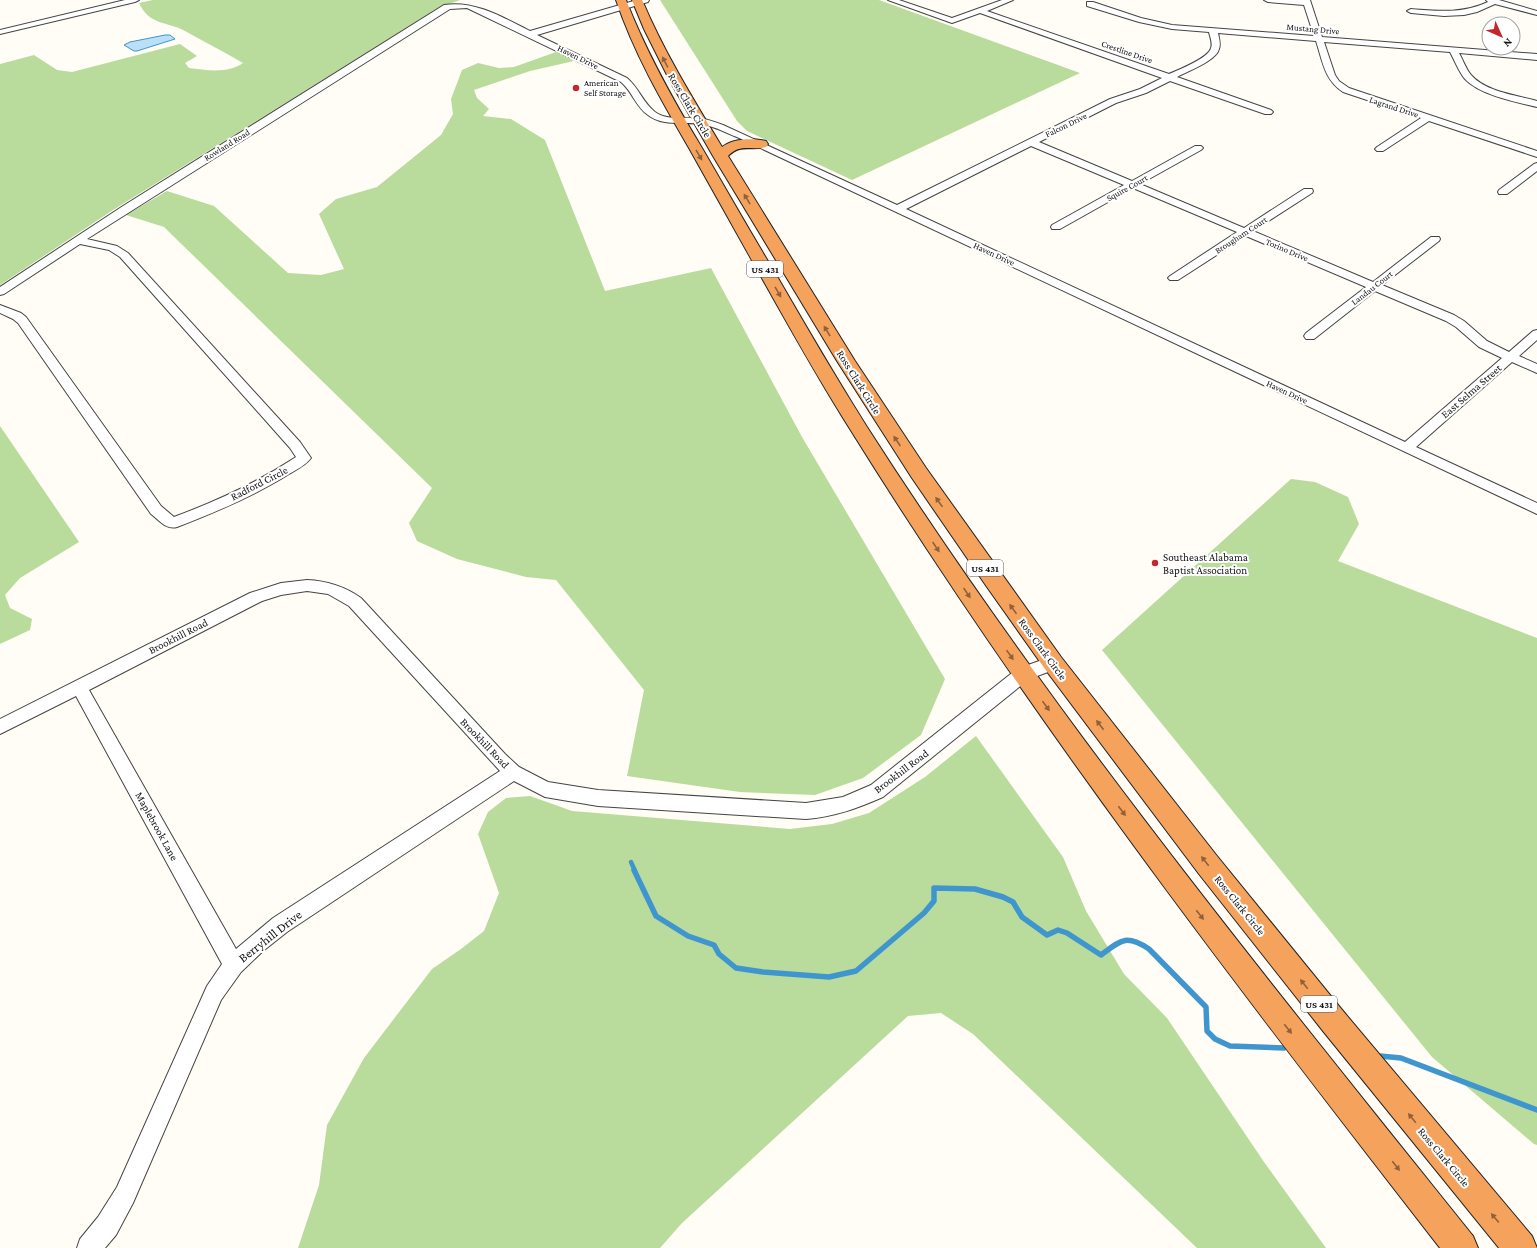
<svg xmlns="http://www.w3.org/2000/svg" width="1537" height="1248" viewBox="0 0 1537 1248" font-family="'Crimson Pro',serif">
<rect width="100%" height="100%" fill="#fffdf5"/>
<g fill="#b9dc9c">
<path d="M 153,0 L 460,0 L 446,5 L 392,37 L 113,210 L 0,285 L 0,64 L 34,55 L 57,70 L 72,72 L 180,44 L 197,56 L 185,63 L 189,68 C 206,70 228,74 243,63 C 225,52 204,42 185,31 C 167,21 150,26 139,3 Z"/>
<polygon points="660,0 879,0 1080,73 852,180 747,131 737,121"/>
<polygon points="556,52 574,61 530,71 474,90 477,98 489,109 483,116 511,119 545,140 605,291 711,268 802,437 945,679 921,735 863,778 815,795 740,792 627,776 644,690 556,580 526,577 457,559 417,541 409,523 432,488 164,227 126,215 167,191 214,206 288,273 321,275 344,269 319,214 336,199 377,187 441,135 453,114 451,99 462,70 478,63 499,68 514,67"/>
<polygon points="0,426 79,542 20,578 5,595 10,608 32,619 30,630 0,644"/>
<polygon points="1291,479 1315,482 1348,497 1359,524 1338,561 1537,638 1537,1145 1534,1144 1432,1057 1102,650"/>
<polygon points="976,736 1063,857 1086,911 1124,974 1167,1018 1264,1162 1326,1248 1197,1248 973,1034 941,1013 908,1016 682,1223 660,1248 298,1248 319,1185 327,1125 364,1058 432,969 461,949 484,931 499,893 478,834 488,812 506,798 530,796 572,811 790,829 832,824 869,813 925,777"/>
</g>
<polygon fill="#b9e0f7" stroke="#3f96cf" points="165,35 170,35 175,39 137,51 134,51 124,45 130,42"/>
<g fill="none" stroke-linecap="round" stroke-linejoin="round">
<polyline stroke="#3f96cf" stroke-width="4.5" points="631,862 635,871"/>
<g stroke="#3f96cf" stroke-width="5.5">
<path d="M 634,870 L 656,916 L 688,936 L 714,945 L 719,954 L 736,968 L 763,972 L 829,977 L 856,971 L 924,913 L 934,901 L 934,888 L 975,889 L 1003,897 L 1013,902 L 1022,917 L 1047,935 L 1058,930 L 1067,933 L 1101,955 C 1121,940 1126,934 1149,949 L 1206,1007 L 1207,1031 L 1215,1039 L 1230,1046 L 1284,1048"/>
<polyline points="1380,1056 1401,1058 1537,1110"/>
</g>
<g stroke="#444" stroke-width="2">
<g id="minor">
<polygon points="125,0 139,0 135,2 0,34 0,30"/>
<path d="M 637,0 L 649,0 L 648,2 L 537,35 L 627,78 C 639,88 643,103 655,112 C 668,121 684,117 698,118 C 707,119 715,122 723,125 L 897,205 L 1110,99 L 1140,89 L 1162,78 L 980,13 L 952,23 L 888,0 L 899,0 L 952,18 L 1002,0 L 1013,0 L 987,11 L 1169,74 C 1178,70 1209,58 1211,48 C 1213,43 1210,37 1209,32 L 1172,29 L 1139,22 L 1087,6 L 1087,2 L 1093,2 L 1141,18 L 1172,25 L 1314,36 L 1304,5 L 1268,2 L 1264,0 L 1310,0 L 1322,37 L 1537,54 L 1537,60 L 1459,53 C 1463,60 1466,69 1471,75 C 1486,92 1516,95 1537,101 L 1537,107 C 1516,102 1480,95 1465,79 C 1459,72 1455,61 1450,52 L 1324,42 L 1335,75 L 1339,81 L 1349,88 L 1537,151 L 1537,157 L 1429,121 L 1383,151 L 1377,151 L 1375,149 L 1377,147 L 1421,118 L 1343,92 C 1324,79 1323,62 1316,41 L 1218,33 C 1219,38 1221,44 1219,49 C 1216,61 1188,71 1177,77 L 1271,110 L 1273,112 L 1271,114 L 1265,114 L 1170,81 L 1146,93 L 1116,103 L 1039,142 L 1132,181 L 1195,146 L 1201,146 L 1203,148 L 1201,150 L 1140,184 L 1244,228 L 1304,189 L 1312,189 L 1313,191 L 1312,193 L 1253,231 L 1373,282 L 1431,237 L 1439,237 L 1440,239 L 1439,241 L 1382,285 L 1454,315 L 1464,321 L 1487,341 L 1509,352 L 1533,331 L 1537,330 L 1537,340 L 1519,356 L 1537,364 L 1537,373 L 1512,362 L 1416,447 L 1537,503 L 1537,514 L 737,137 C 726,133 716,127 705,125 C 686,120 665,128 648,115 C 636,107 632,91 621,82 L 467,8 L 450,9 L 87,239 L 117,246 L 128,253 L 300,442 L 311,458 C 306,465 296,470 289,474 C 254,496 216,512 177,527 C 166,530 159,520 151,514 L 18,323 L 13,319 L 0,313 L 0,305 L 21,313 L 26,317 L 161,506 L 174,517 C 217,501 258,482 296,457 L 290,448 L 120,257 L 109,250 L 80,244 L 4,294 L 0,295 L 0,287 L 123,206 L 444,5 C 475,0 504,18 530,31 ZM 1031,146 L 1124,185 L 1052,225 L 1051,227 L 1052,229 L 1060,229 L 1133,188 L 1237,232 L 1170,276 L 1168,278 L 1170,280 L 1178,280 L 1246,236 L 1366,287 L 1306,333 L 1304,336 L 1306,339 L 1314,339 L 1375,291 L 1446,321 L 1456,327 L 1479,347 L 1502,358 L 1405,442 L 906,209 Z"/>
<path d="M 1486,0 L 1499,0 L 1537,11 L 1537,15 L 1495,4 L 1477,12 L 1464,15 L 1444,16 L 1411,13 L 1407,11 L 1411,9 C 1437,11 1463,14 1488,2 Z"/>
<polygon points="1537,163 1537,171 1507,194 1499,194 1498,192 1499,190 1534,164"/>
<path d="M 307,580 C 327,581 344,586 361,598 L 505,754 L 519,767 L 548,782 L 598,790 L 806,803 L 843,797 L 871,785 L 1017,669 L 1053,656 L 1059,658 L 1061,663 L 1059,668 L 1029,679 L 883,797 C 858,808 834,817 806,819 L 598,806 L 545,797 L 514,781 L 287,932 L 263,951 L 241,972 L 221,1000 L 133,1203 L 116,1235 L 105,1248 L 77,1248 L 80,1239 L 98,1217 L 117,1187 L 207,986 L 222,964 L 76,696 L 0,734 L 0,719 L 250,593 L 281,583 ZM 307,591 L 328,594 L 349,606 L 500,771 L 273,918 L 236,949 L 89,690 L 262,601 L 281,595 Z"/>
</g>
</g>
<g stroke="#222" stroke-width="2">
<g id="highway">
<path d="M 616,0 L 626,0 C 646,52 673,100 702,148 C 727,191 752,235 778,278 C 807,328 836,378 867,427 C 1049,711 1262,973 1473,1236 L 1478,1248 L 1440,1248 C 1233,982 1028,715 850,429 C 819,380 791,330 763,280 C 738,236 714,192 689,148 C 661,100 634,53 616,0 Z"/>
<path d="M 632,0 L 642,0 C 664,52 693,99 722,147 C 734,138 752,138 766,141 L 768,144 L 766,147 C 750,151 741,143 728,156 L 855,361 L 926,468 L 1061,657 L 1217,856 L 1343,1011 L 1532,1236 L 1537,1248 L 1499,1248 L 1323,1031 L 1199,874 L 1045,669 L 987,587 L 912,478 L 837,361 L 713,156 L 671,83 L 644,29 Z"/>
</g>
</g>
<use href="#minor" fill="#fff" fill-rule="evenodd"/>
<use href="#highway" fill="#f5a25d" fill-rule="evenodd"/>
</g>
<defs><path id="oneway-solid" d="M-6-.8H1V-3.2L6.5 0L1 3.2V.8H-6Z"/></defs>
<g fill="#8e613b">
<use href="#oneway-solid" transform="translate(665 62) rotate(-118)"/>
<use href="#oneway-solid" transform="translate(699 155) rotate(60)"/>
<use href="#oneway-solid" transform="translate(747 199) rotate(-121)"/>
<use href="#oneway-solid" transform="translate(778 292) rotate(60)"/>
<use href="#oneway-solid" transform="translate(827 331) rotate(-121)"/>
<use href="#oneway-solid" transform="translate(897 441) rotate(-124)"/>
<use href="#oneway-solid" transform="translate(939 502) rotate(-125)"/>
<use href="#oneway-solid" transform="translate(936 547) rotate(56)"/>
<use href="#oneway-solid" transform="translate(967 593) rotate(56)"/>
<use href="#oneway-solid" transform="translate(1013 609) rotate(-126)"/>
<use href="#oneway-solid" transform="translate(1010 655) rotate(55)"/>
<use href="#oneway-solid" transform="translate(1046 706) rotate(54)"/>
<use href="#oneway-solid" transform="translate(1100 725) rotate(-127)"/>
<use href="#oneway-solid" transform="translate(1122 811) rotate(53)"/>
<use href="#oneway-solid" transform="translate(1205 861) rotate(-128)"/>
<use href="#oneway-solid" transform="translate(1200 915) rotate(52)"/>
<use href="#oneway-solid" transform="translate(1304 984) rotate(-129)"/>
<use href="#oneway-solid" transform="translate(1288 1029) rotate(52)"/>
<use href="#oneway-solid" transform="translate(1412 1118) rotate(-129)"/>
<use href="#oneway-solid" transform="translate(1396 1166) rotate(52)"/>
<use href="#oneway-solid" transform="translate(1495 1218) rotate(-130)"/>
</g>
<g fill="#c4262e" stroke="#fff" stroke-width="1.5">
<circle cx="576" cy="88" r="4"/>
<circle cx="1155" cy="563" r="4"/>
</g>
<g text-anchor="middle" dominant-baseline="central" stroke-width="4" stroke-linejoin="round" paint-order="stroke">
<g font-size="9" fill="#111" stroke="#fff">
<text transform="translate(1313 29) rotate(5)">Mustang Drive</text>
<text transform="translate(1127 52) rotate(19)">Crestline Drive</text>
<text transform="translate(578 57) rotate(26)">Haven Drive</text>
<text transform="translate(1394 107) rotate(18)">Lagrand Drive</text>
<text transform="translate(1066 125) rotate(-26)">Falcon Drive</text>
<text transform="translate(227 145) rotate(-32)">Rowland Road</text>
<text transform="translate(1127 188) rotate(-29)">Squire Court</text>
<text transform="translate(1241 235) rotate(-33)">Brougham Court</text>
<text transform="translate(1287 250) rotate(23)">Torino Drive</text>
<text transform="translate(994 254) rotate(25)">Haven Drive</text>
<text transform="translate(1372 288) rotate(-38)">Landau Court</text>
<text transform="translate(1287 392) rotate(25)">Haven Drive</text>
</g>
<g font-size="9" fill="#111" stroke="#fff" text-anchor="start">
<text x="584" y="83">American<tspan x="584" dy="10">Self Storage</tspan></text>
</g>
<g fill="#fff" stroke="#585858" stroke-width="1">
<rect x="747" y="261" width="36" height="16" rx="3"/>
<rect x="967" y="560" width="36" height="16" rx="3"/>
<rect x="1301" y="996" width="36" height="16" rx="3"/>
</g>
<g font-size="10" font-weight="bold" fill="#111">
<text x="765" y="269">US 431</text>
<text x="985" y="568">US 431</text>
<text x="1319" y="1004">US 431</text>
</g>
<g font-size="11" fill="#111" stroke="#fff">
<text transform="translate(690 105) rotate(59)">Ross Clark Circle</text>
<text transform="translate(859 382) rotate(58)">Ross Clark Circle</text>
<text transform="translate(1471 391) rotate(-41)">East Selma Street</text>
<text transform="translate(259 483) rotate(-27)">Radford Circle</text>
<text transform="translate(178 636) rotate(-27)">Brookhill Road</text>
<text transform="translate(1043 649) rotate(54)">Ross Clark Circle</text>
<text transform="translate(485 743) rotate(46)">Brookhill Road</text>
<text transform="translate(901 771) rotate(-37)">Brookhill Road</text>
<text transform="translate(157 826) rotate(61)">Maplebrook Lane</text>
<text transform="translate(1240 905) rotate(51)">Ross Clark Circle</text>
<text transform="translate(1444 1157) rotate(50)">Ross Clark Circle</text>
</g>
<g font-size="11" fill="#111" stroke="#fff" text-anchor="start">
<text x="1163" y="557">Southeast Alabama<tspan x="1163" dy="13">Baptist Association</tspan></text>
</g>
<g font-size="13" fill="#111" stroke="#fff">
<text transform="translate(270 936) rotate(-38)">Berryhill Drive</text>
</g>
</g>
<g transform="translate(1501 36) rotate(135)"><circle r="19" fill="#ffffff" stroke="#a0a0a0"/>
<path d="M0-3L7 15L0 10L-7 15Z" fill="#c4262e"/>
<text y="-6" font-size="11" font-weight="bold" text-anchor="middle" fill="#111111">N</text>
</g>
</svg>
